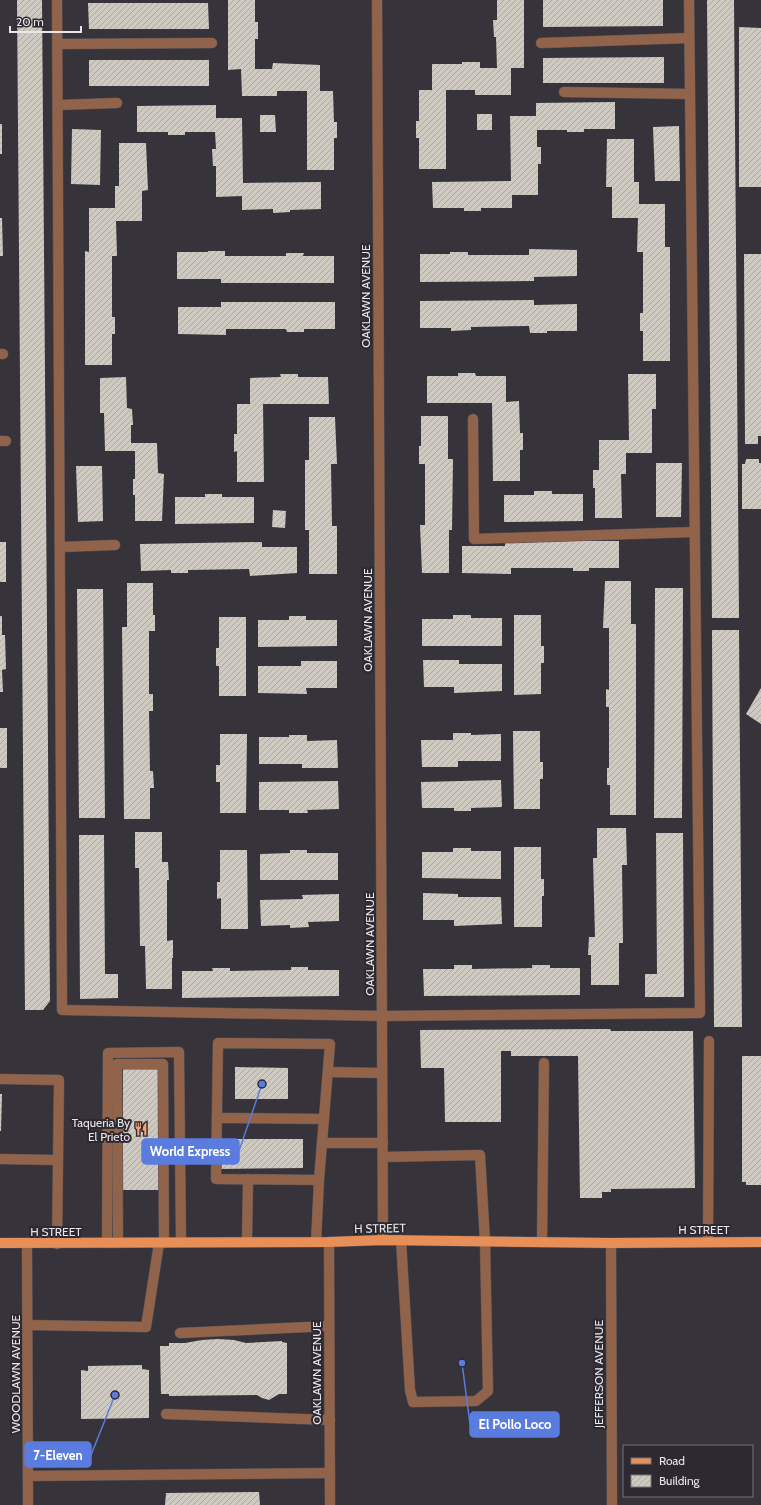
<svg xmlns="http://www.w3.org/2000/svg" width="761" height="1505" viewBox="0 0 761 1505" font-family="Cabin,sans-serif">
<defs>
<pattern id="building-hatch" width="6" height="6" patternUnits="userSpaceOnUse"><rect width="6" height="6" fill="#cfcac1"/><path d="M-1 1l2-2M0 6l6-6M5 7l2-2" fill="none" stroke="#ada9a2"/></pattern>
</defs>
<rect width="100%" height="100%" fill="#37333a"/>
<g fill="url(#building-hatch)">
<polygon points="17,0 42,0 50,1001 43,1010 25,1010"/>
<polygon points="228,0 255,0 255,22 258,22 258,39 255,39 255,69 272,69 273,63 320,65 320,91 333,91 334,122 337,122 337,138 334,138 334,170 307,170 307,91 277,91 277,96 242,96 241,69 228,70"/>
<polygon points="497,0 524,0 524,68 511,68 511,95 475,95 475,90 446,90 446,169 419,169 419,138 416,138 416,121 419,121 419,90 432,90 432,64 462,64 462,62 480,62 480,68 497,68 496,37 494,37 493,20 497,20"/>
<polygon points="543,0 663,0 663,26 543,27"/>
<polygon points="707,0 734,0 739,618 712,618"/>
<polygon points="88,3 208,3 209,29 89,29"/>
<polygon points="739,27 761,28 761,187 739,187"/>
<polygon points="664,57 664,83 543,83 543,58"/>
<rect x="89" y="60" width="120" height="26"/>
<polygon points="615,102 615,129 584,129 584,132 567,132 567,130 537,130 537,147 541,147 541,164 538,164 538,195 512,195 512,208 481,208 481,211 464,211 464,208 433,208 432,182 511,181 510,116 536,116 536,103"/>
<polygon points="216,105 216,118 242,118 243,183 321,182 321,209 290,210 290,212 273,213 273,209 242,210 242,196 216,197 216,166 213,166 212,149 216,149 215,132 185,132 185,135 168,135 168,132 137,132 137,106"/>
<rect x="477" y="114" width="15" height="16"/>
<polygon points="260,115 275,115 276,132 260,132"/>
<rect x="0" y="124" width="2" height="30"/>
<polygon points="679,126 680,181 655,181 653,127"/>
<polygon points="72,129 101,130 100,185 71,184"/>
<polygon points="607,139 634,139 634,182 639,182 639,204 665,204 665,247 670,247 670,361 643,361 643,331 640,331 640,313 643,313 643,252 637,252 638,218 612,218 612,187 606,187"/>
<polygon points="119,143 146,143 148,190 142,191 142,221 116,221 117,256 112,256 112,317 115,317 115,334 112,334 112,365 85,365 85,251 89,252 89,208 115,208 115,186 119,186"/>
<polygon points="0,218 2,218 3,256 0,256"/>
<polygon points="529,249 577,250 577,276 534,277 534,281 420,282 420,254 450,254 450,252 468,252 468,255 529,255"/>
<polygon points="208,251 225,251 225,256 286,256 286,253 304,253 303,256 334,256 334,283 221,283 221,279 177,279 177,252 208,252"/>
<polygon points="744,254 761,254 761,436 758,436 758,444 745,444"/>
<polygon points="534,300 534,305 577,304 577,331 547,331 547,333 530,333 529,326 471,327 471,330 451,331 451,328 420,328 420,301"/>
<polygon points="221,302 335,302 335,329 304,329 304,332 287,332 286,329 226,329 226,335 178,334 178,307 221,307"/>
<polygon points="458,373 475,373 476,376 506,376 506,402 519,401 520,433 523,433 523,450 520,450 520,481 493,481 492,403 427,403 427,376 458,376"/>
<polygon points="280,374 298,374 298,377 328,377 329,404 263,404 264,482 237,482 237,451 234,452 234,434 237,434 237,404 250,404 250,378 281,377"/>
<polygon points="628,374 656,374 656,409 652,409 652,453 626,453 626,474 621,474 622,518 595,518 595,488 593,488 593,470 599,470 599,440 629,440"/>
<polygon points="126,377 127,408 132,409 133,425 131,425 131,443 157,443 158,473 164,474 162,521 135,521 135,495 133,495 133,479 135,479 135,451 105,451 104,413 100,413 100,378"/>
<polygon points="421,416 448,416 448,459 453,459 452,530 449,530 449,573 422,573 420,525 425,525 425,464 419,464 419,446 421,446"/>
<polygon points="309,417 335,417 337,464 331,464 332,526 337,526 337,574 309,574 309,530 305,530 305,460 309,460"/>
<polygon points="746,459 759,459 759,463 761,463 761,509 742,509 742,464 745,464"/>
<polygon points="656,463 682,463 681,517 656,517"/>
<polygon points="76,466 102,466 103,521 78,522"/>
<polygon points="534,491 552,491 552,494 583,494 583,521 504,522 504,495 534,495"/>
<polygon points="205,494 222,494 222,497 254,497 254,523 175,524 175,497 205,497"/>
<polygon points="273,510 286,511 285,528 272,527"/>
<polygon points="505,541 619,541 619,568 589,568 589,571 573,571 573,568 511,568 511,574 462,573 462,546 505,546"/>
<rect x="0" y="542" width="6" height="40"/>
<polygon points="262,542 262,547 297,547 297,573 250,576 249,569 188,570 188,573 171,573 171,570 141,571 140,544"/>
<polygon points="605,581 631,581 631,624 636,624 636,815 610,815 610,785 607,785 607,768 609,768 609,707 606,707 606,689 609,690 609,628 603,628"/>
<polygon points="127,583 153,583 153,615 155,615 155,631 149,631 149,694 153,694 153,711 149,711 150,771 153,771 154,788 150,788 150,819 124,819 122,627 127,627"/>
<polygon points="655,588 683,588 682,818 654,818"/>
<polygon points="77,589 103,589 105,818 79,818"/>
<polygon points="453,615 471,615 471,618 502,618 502,646 422,646 422,619 453,619"/>
<polygon points="514,615 541,615 541,646 544,646 544,663 541,663 541,694 514,695"/>
<polygon points="0,616 2,616 2,635 5,635 6,669 2,670 3,692 0,692"/>
<polygon points="289,616 306,616 306,620 337,620 337,646 258,647 258,620 289,620"/>
<polygon points="219,617 246,617 246,696 219,696 219,666 216,666 216,648 219,648"/>
<polygon points="712,630 739,630 742,1027 714,1027"/>
<polygon points="423,660 459,660 459,664 502,664 502,691 454,693 454,687 424,687"/>
<polygon points="301,661 337,661 337,688 306,688 307,694 258,693 258,666 301,666"/>
<polygon points="761,688 761,724 746,714"/>
<rect x="0" y="728" width="7" height="40"/>
<polygon points="513,731 540,731 540,762 543,762 543,779 540,779 540,809 514,809"/>
<polygon points="453,733 471,733 471,735 501,734 501,761 458,761 458,767 422,767 421,740 453,740"/>
<polygon points="220,734 247,734 246,813 220,813 220,782 216,782 216,765 220,765"/>
<polygon points="289,735 307,735 307,741 337,740 338,768 302,768 302,764 259,764 259,737 289,737"/>
<polygon points="501,780 502,807 471,808 471,811 454,811 454,808 422,808 421,782"/>
<polygon points="338,781 339,809 307,810 308,813 289,813 289,810 259,810 259,782"/>
<polygon points="597,828 626,828 627,865 622,865 623,943 619,943 619,985 591,985 591,955 588,955 589,937 595,937 593,858 597,858"/>
<polygon points="135,832 162,832 162,862 168,862 169,880 167,880 167,941 173,940 173,958 172,958 172,989 146,989 145,946 140,946 139,868 135,868"/>
<polygon points="656,833 683,833 684,997 645,997 645,974 657,974"/>
<polygon points="79,835 104,835 105,974 118,974 118,998 80,999"/>
<polygon points="514,847 541,847 541,879 544,879 544,896 542,896 542,927 514,927"/>
<polygon points="453,848 471,848 471,851 501,851 501,879 422,878 422,852 453,852"/>
<polygon points="220,850 247,850 248,929 221,929 221,898 217,899 217,882 220,882"/>
<polygon points="290,850 307,850 307,853 338,853 338,880 260,880 260,854 290,853"/>
<polygon points="423,893 458,894 458,897 501,897 502,924 454,926 454,920 423,920"/>
<polygon points="339,894 339,921 308,922 309,927 290,928 290,925 261,926 260,900 303,899 302,895"/>
<polygon points="454,965 472,965 472,969 532,968 532,965 550,965 550,968 580,968 580,995 424,996 423,969 454,969"/>
<polygon points="291,967 308,967 308,970 339,970 339,996 182,998 182,971 213,971 212,968 230,968 230,971 291,970"/>
<polygon points="610,1029 611,1031 693,1031 695,1188 611,1189 611,1192 602,1192 602,1198 580,1198 578,1056 511,1056 511,1051 501,1051 501,1122 445,1122 444,1068 421,1068 420,1030"/>
<polygon points="742,1056 761,1056 761,1185 746,1185 746,1182 742,1182"/>
<polygon points="235,1067 288,1068 288,1099 235,1099"/>
<rect x="123" y="1069" width="36" height="121"/>
<polygon points="0,1094 2,1094 1,1131 0,1131"/>
<polygon points="218,1139 303,1139 303,1168 219,1169"/>
<polygon points="218,1339 234,1340 246,1343 282,1341 282,1342 287,1343 287,1394 279,1394 269,1400 262,1398 257,1395 169,1396 169,1394 161,1394 160,1346 169,1346 169,1343 185,1343 202,1340"/>
<polygon points="142,1365 142,1369 149,1370 149,1418 81,1419 81,1370 88,1371 88,1366"/>
<polygon points="259,1492 260,1505 165,1505 166,1493"/>
</g>
<g fill="none" stroke-linecap="round" stroke-linejoin="round">
<g stroke="#535056" stroke-width="11">
<g id="minor">
<polyline points="57,0 62,1010 382,1016 700,1013 689,0"/>
<polyline points="377,0 383,1240"/>
<polyline points="541,43 689,38"/>
<polyline points="58,44 212,43"/>
<polyline points="564,92 690,94"/>
<polyline points="58,105 117,103"/>
<polyline points="0,354 3,354"/>
<polyline points="473,419 474,539 694,532"/>
<polyline points="0,441 6,441"/>
<polyline points="60,547 115,545"/>
<polyline points="328,1072 382,1073"/>
<polyline points="0,1079 59,1080 57,1244"/>
<polyline points="217,1118 324,1119"/>
<polyline points="322,1143 383,1143"/>
<polyline points="383,1157 480,1155 485,1242 488,1391 476,1401 413,1402 410,1390 401,1240"/>
<polyline points="0,1159 58,1160"/>
<polyline points="247,1242 248,1179"/>
<polyline points="316,1242 319,1180 330,1044 218,1043 216,1179 319,1180"/>
<polyline points="329,1242 330,1505"/>
<polyline points="542,1242 544,1063"/>
<polyline points="708,1242 709,1041"/>
<polyline points="107,1243 108,1053 179,1052 181,1242"/>
<polyline points="118,1243 117,1064 163,1064 164,1243"/>
<polyline points="611,1243 612,1505"/>
<polyline points="27,1244 28,1505"/>
<polyline points="28,1325 146,1327 159,1243"/>
<polyline points="180,1333 329,1326"/>
<polyline points="166,1414 330,1420"/>
<polyline points="28,1476 330,1473"/>
</g>
</g>
<g stroke="#535056" stroke-width="11">
<polyline id="major" points="0,1243 329,1242 383,1240 611,1243 761,1242"/>
</g>
<use href="#minor" stroke="#90634a" stroke-width="10"/>
<use href="#major" stroke="#e88e57" stroke-width="10"/>
</g>
<defs>
<g id="restaurant-bare" transform="scale(1.08)"><path d="M-5-6h1v4h1v-4h1v4h1v-4h1v5L-1.5 .5V6h-2V.5L-5-1ZM5-6V6H3V1.5H1.5Q1.5-4 5-6Z" fill="#f1a17d" stroke="#2d2930" stroke-width="2.5" paint-order="stroke"/></g>
</defs>
<g fill-rule="evenodd">
<use href="#restaurant-bare" x="141" y="1129"/>
</g>
<g text-anchor="middle" dominant-baseline="central" stroke-width="4" stroke-linejoin="round" paint-order="stroke">
<g font-size="12" fill="#e9e6eb" stroke="#2d2930">
<text transform="translate(365 296) rotate(-90)">OAKLAWN AVENUE</text>
<text transform="translate(367 620) rotate(-90)">OAKLAWN AVENUE</text>
<text transform="translate(369 944) rotate(-90)">OAKLAWN AVENUE</text>
<text transform="translate(380 1228) rotate(-1)">H STREET</text>
<text x="704" y="1229">H STREET</text>
<text x="56" y="1231">H STREET</text>
<text transform="translate(316 1373) rotate(-90)">OAKLAWN AVENUE</text>
<text transform="translate(15 1374) rotate(-90)">WOODLAWN AVENUE</text>
<text transform="translate(598 1374) rotate(-90)">JEFFERSON AVENUE</text>
</g>
<g font-size="12" fill="#e9e6eb" stroke="#2d2930" text-anchor="end">
<text x="130" y="1122">Taqueria By<tspan x="130" dy="14">El Prieto</tspan></text>
</g>
</g>
<path fill="none" stroke="#5a7cde" stroke-width="1.5" d="M262 1084L239 1151M462 1363L470 1424M115 1395L91 1455"/>
<g fill="#5a7cde" stroke="#2d2930" stroke-width="1.5">
<circle cx="262" cy="1084" r="4"/>
<circle cx="462" cy="1363" r="4"/>
<circle cx="115" cy="1395" r="4"/>
</g>
<g fill="#5a7cde" stroke="#5a7cde" stroke-width="1.5">
<rect x="142" y="1139" width="97" height="25" rx="4"/>
<rect x="470" y="1412" width="89" height="25" rx="4"/>
<rect x="25" y="1442" width="66" height="25" rx="4"/>
</g>
<g font-size="13" text-anchor="middle" font-weight="bold" fill="#fff">
<text x="190" y="1156">World Express</text>
<text x="515" y="1429">El Pollo Loco</text>
<text x="58" y="1460">7-Eleven</text>
</g>
<rect x="623" y="1445" width="130" height="52" fill="#2d2930" stroke="#78757b"/>
<rect x="631" y="1458" width="20" height="6" fill="#e88e57" stroke="#78757b"/>
<text x="659" y="1465" font-size="12" fill="#e9e6eb">Road</text>
<rect x="631" y="1475" width="20" height="12" fill="url(#building-hatch)" stroke="#78757b"/>
<text x="659" y="1485" font-size="12" fill="#e9e6eb">Building</text>
<path d="M10 26v6h71v-6" fill="none" stroke="#e9e6eb" stroke-width="2"/>
<text x="16" y="26" font-size="12" fill="#e9e6eb" stroke="#2d2930" stroke-width="3" paint-order="stroke">20 m</text>
</svg>
